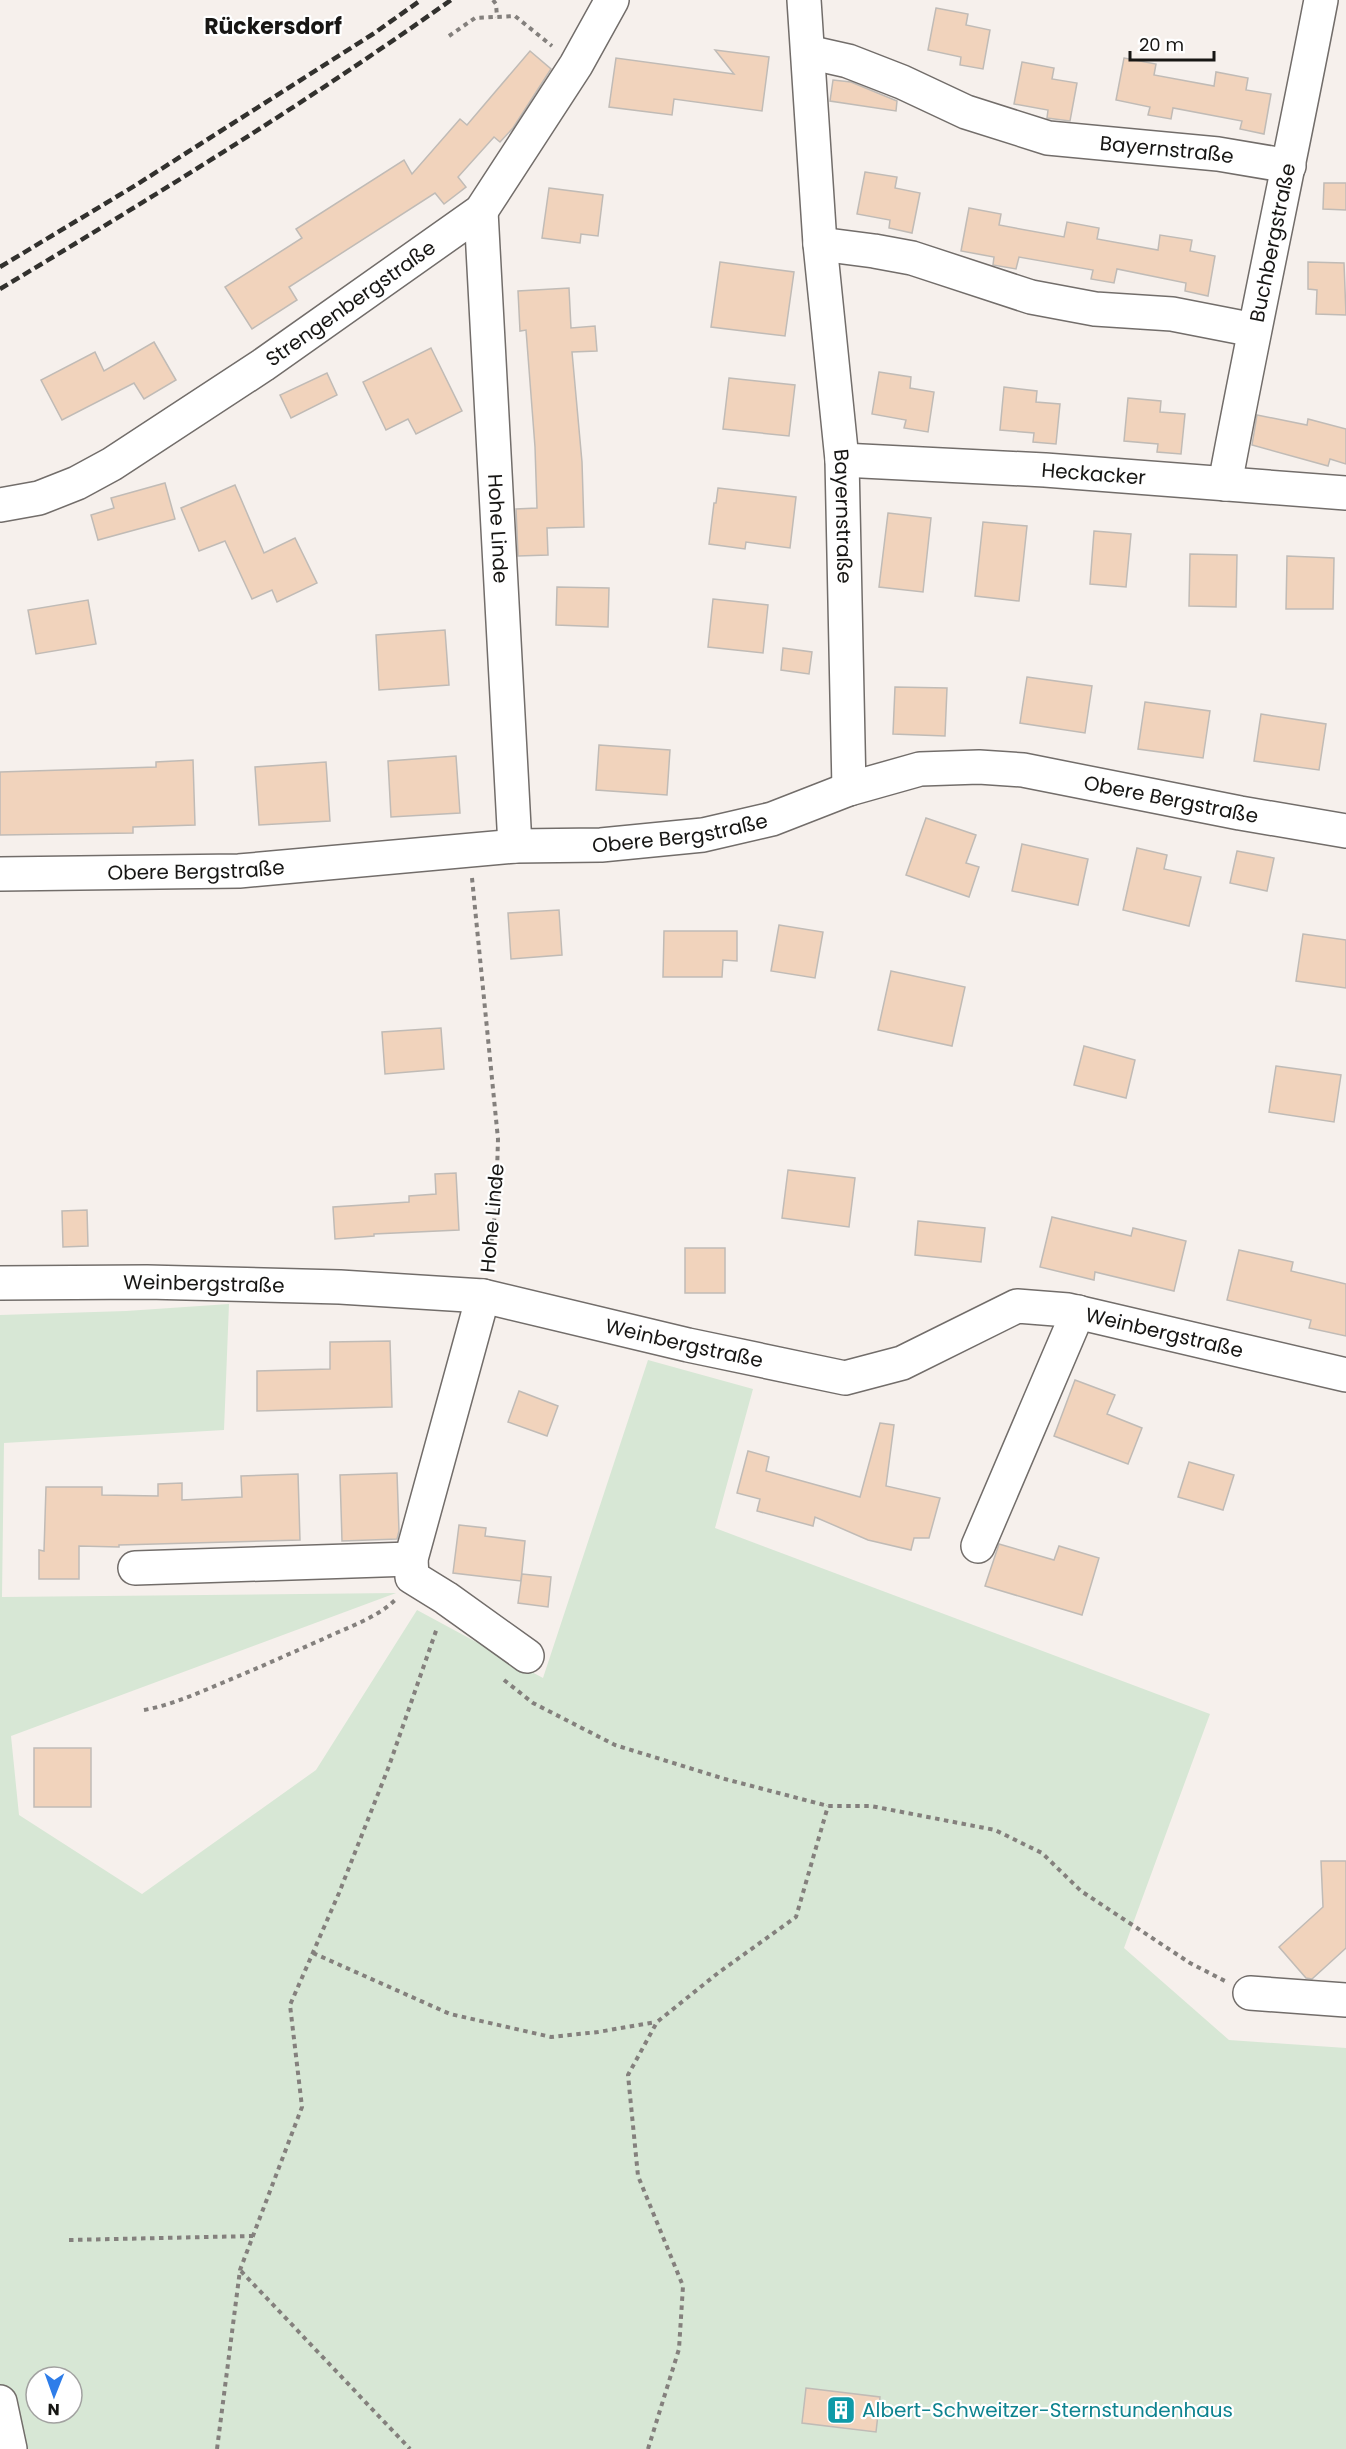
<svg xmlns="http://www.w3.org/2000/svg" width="1346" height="2449" viewBox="0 0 1346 2449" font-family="Poppins,sans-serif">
<rect width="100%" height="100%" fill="#f6f0ec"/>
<path fill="#d7e7d5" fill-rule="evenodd" d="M 229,1304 L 224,1430 L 4,1443 L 2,1597 L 396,1593 L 11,1736 L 19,1815 L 142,1894 L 316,1770 L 417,1610 L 543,1678 L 648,1360 L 753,1389 L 715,1528 L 1210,1714 L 1124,1948 L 1229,2040 L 1346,2048 L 1346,2449 L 0,2449 L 0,1315 L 126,1311 ZM 36,2377 L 72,2377 L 72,2413 L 36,2413 Z"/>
<g fill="#f1d3bc" stroke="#c0bbb6" stroke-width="1.5">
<polygon points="936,8 968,14 966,25 990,30 983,69 960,65 961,57 928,50"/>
<polygon points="715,50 769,57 762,111 674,99 672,115 609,107 616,58 734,74"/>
<polygon points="530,51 551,69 513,128 500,142 494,137 458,177 466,187 444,204 435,193 289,287 297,300 252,329 225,287 302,238 296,229 404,160 412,174 460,119 467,125"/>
<polygon points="1124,58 1156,64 1154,75 1214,86 1216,72 1248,78 1246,90 1271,94 1264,134 1240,129 1242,121 1173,108 1171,119 1148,115 1150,107 1116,100"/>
<polygon points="1022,62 1054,68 1052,79 1077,83 1070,121 1047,118 1048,110 1014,104"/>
<polygon points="833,80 851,82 897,101 896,111 830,101"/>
<polygon points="865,172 897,177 895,188 920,193 912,233 889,228 890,220 857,214"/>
<polygon points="1324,183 1346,183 1346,210 1323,209"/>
<polygon points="549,188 603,195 598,236 581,234 580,243 542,238"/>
<polygon points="969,208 1001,214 999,225 1064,237 1067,222 1099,228 1097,239 1158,250 1160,235 1192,240 1190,251 1215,256 1208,296 1185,291 1186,283 1117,269 1114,283 1091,279 1093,270 1019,257 1016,269 993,265 994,257 961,251"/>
<polygon points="720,262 794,272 785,336 711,327"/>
<polygon points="1308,262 1344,263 1346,315 1316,314 1317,290 1308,289"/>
<polygon points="569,288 571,328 595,326 597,351 572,352 582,462 584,527 547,528 548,555 518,556 516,509 537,508 535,447 526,330 520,331 518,291"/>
<polygon points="154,342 176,380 144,399 134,383 62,420 41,380 95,352 104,371"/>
<polygon points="431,348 462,411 416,434 408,419 386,430 363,382"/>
<polygon points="879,372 911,377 910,388 934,392 928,432 904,428 906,420 872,414"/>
<polygon points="327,373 337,395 291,418 280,395"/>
<polygon points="729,378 795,385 789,436 723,429"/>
<polygon points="1004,387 1037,391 1036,402 1060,404 1056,444 1033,442 1034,433 1000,430"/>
<polygon points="1128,398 1161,401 1160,412 1185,414 1181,454 1157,452 1158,444 1124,441"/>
<polygon points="1257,415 1307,425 1308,419 1346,429 1346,464 1330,459 1328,466 1252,445"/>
<polygon points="165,483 175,519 98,540 91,515 114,508 111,498"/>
<polygon points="235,485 264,553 295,538 317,583 277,602 272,590 252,599 225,541 199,551 181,508"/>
<polygon points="718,488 796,497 790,548 746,542 745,549 709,544 714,503 716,503"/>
<polygon points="888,513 931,518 923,592 879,587"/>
<polygon points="983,522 1027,526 1019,601 975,596"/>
<polygon points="1094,531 1131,534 1126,587 1090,584"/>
<polygon points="1190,554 1237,555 1236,607 1189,606"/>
<polygon points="1287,556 1334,558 1333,609 1286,609"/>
<polygon points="557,587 609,588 608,627 556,625"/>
<polygon points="713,599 768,605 763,653 708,647"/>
<polygon points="88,600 96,644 36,654 28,610"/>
<polygon points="445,630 449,685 379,690 376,635"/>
<polygon points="783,648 812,652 809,674 781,670"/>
<polygon points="1027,677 1092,686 1085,733 1020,723"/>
<polygon points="895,687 947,688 945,736 893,734"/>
<polygon points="1145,702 1210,711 1203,758 1138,749"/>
<polygon points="1261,714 1326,724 1319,770 1254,761"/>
<polygon points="599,745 670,750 667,795 596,790"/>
<polygon points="456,756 460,813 391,817 388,761"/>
<polygon points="193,760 195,825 133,827 133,833 0,835 0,772 156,767 156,762"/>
<polygon points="326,762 330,821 259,825 255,767"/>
<polygon points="926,818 976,835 966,863 979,867 969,897 906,875"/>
<polygon points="1022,844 1088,859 1078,905 1012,891"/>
<polygon points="1137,848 1167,855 1164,869 1201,877 1189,926 1123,910"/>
<polygon points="1237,851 1274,858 1267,891 1230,883"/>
<polygon points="559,910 562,955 511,959 508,913"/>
<polygon points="779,925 823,932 815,978 771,971"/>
<polygon points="664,931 737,931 737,961 723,960 722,977 663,977"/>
<polygon points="1303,934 1346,940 1346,988 1296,981"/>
<polygon points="891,971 965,987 952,1046 878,1030"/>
<polygon points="441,1028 444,1069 385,1074 382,1032"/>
<polygon points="1084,1046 1135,1060 1126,1098 1074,1085"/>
<polygon points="1276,1066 1341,1075 1334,1122 1269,1112"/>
<polygon points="788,1170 855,1178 849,1227 782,1218"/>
<polygon points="456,1173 459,1230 374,1234 374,1236 335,1239 333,1207 409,1202 409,1196 436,1194 435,1174"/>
<polygon points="87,1210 88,1246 63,1247 62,1211"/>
<polygon points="1052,1217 1131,1236 1133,1228 1186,1241 1174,1291 1095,1272 1094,1280 1040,1267"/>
<polygon points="918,1221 985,1228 981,1262 915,1255"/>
<rect x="685" y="1248" width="40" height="45"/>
<polygon points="1239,1250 1293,1262 1291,1271 1346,1284 1346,1336 1309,1328 1311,1320 1227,1300"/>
<polygon points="390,1341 392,1407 257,1411 257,1371 330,1369 330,1342"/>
<polygon points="1075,1380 1115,1395 1107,1414 1142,1428 1128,1464 1054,1436"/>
<polygon points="519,1391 558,1406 547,1436 508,1422"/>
<polygon points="880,1423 894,1425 886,1486 940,1498 929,1538 914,1538 911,1550 868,1540 815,1517 813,1526 757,1511 760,1499 737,1493 748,1451 769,1457 766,1471 860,1497"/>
<polygon points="1189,1462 1234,1475 1223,1510 1178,1497"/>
<polygon points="397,1473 399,1531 397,1539 342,1541 340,1475"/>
<polygon points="298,1474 300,1540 119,1545 119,1547 79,1546 79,1579 39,1579 39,1550 44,1551 46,1487 102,1487 102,1495 158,1496 158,1484 182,1483 182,1500 242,1497 241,1476"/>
<polygon points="459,1525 486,1528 485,1536 525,1541 521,1581 453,1573"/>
<polygon points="999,1544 1054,1560 1059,1546 1099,1558 1082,1615 985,1586"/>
<polygon points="522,1574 551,1577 548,1607 518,1603"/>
<rect x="34" y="1748" width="57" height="59"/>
<polygon points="1321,1861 1346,1861 1346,1948 1312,1979 1306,1978 1279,1947 1323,1907"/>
<polygon points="806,2388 880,2397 876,2432 802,2423"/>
</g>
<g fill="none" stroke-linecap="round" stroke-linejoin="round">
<g stroke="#726d6a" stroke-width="36">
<g id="minor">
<path id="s1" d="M 804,0 L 820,244 L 842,460 L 849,789"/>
<path id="s2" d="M 808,52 L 848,61 L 902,82 L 966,112 L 1048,138 L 1218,154 L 1289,166"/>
<path id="s3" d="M 481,211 L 515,846"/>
<polyline points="820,244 874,251 912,258 1031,297 1095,309 1172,314 1254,330"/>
<path id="s4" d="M 842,460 L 1045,470 L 1346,493"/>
<path id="s5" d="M 1225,484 C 1255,322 1290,162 1321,0"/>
<path id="s6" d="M 0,505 L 39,498 L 77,483 L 112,464 L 263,365 L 481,211 L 576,65 L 612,0"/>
<path id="s7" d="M 0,874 L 239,871 L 515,846 L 601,845 L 703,835 L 772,819 L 849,789 L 920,769 L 979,767 L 1023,770 L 1240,813 L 1346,831"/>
<path id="s8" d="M 0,1283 L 147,1282 L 340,1287 L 483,1296 L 688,1345 L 845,1378 L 902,1363 L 1017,1306 L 1068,1310 L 1346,1375"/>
<polyline points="483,1296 411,1559 412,1577 446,1598 527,1656"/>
<polyline points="978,1546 1078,1312"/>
<polyline points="135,1568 411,1559"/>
<polyline points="1250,1993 1346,2000"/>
<polyline points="0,2402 10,2449"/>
</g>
</g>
<g stroke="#84807d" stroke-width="4" stroke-dasharray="4.5 4.5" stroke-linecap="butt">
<polyline points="493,0 496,4 497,17"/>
<polyline points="449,36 475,18 515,16 552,46"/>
<polyline points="472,878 498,1139 496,1206 488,1268"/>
<polyline points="504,1680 533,1703 615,1745 725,1779 828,1806 871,1806 995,1830 1042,1853 1081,1891 1190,1963 1225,1981"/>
<path d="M 144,1710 C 171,1705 196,1694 222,1683 C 256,1669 289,1654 323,1639 C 346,1628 377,1618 395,1600"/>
<polyline points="313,1953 450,2014 551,2037 598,2032 656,2022"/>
<polyline points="69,2240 253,2236"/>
<polyline points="241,2271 410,2449"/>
<polyline points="217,2449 240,2270 302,2107 290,2005 339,1893 389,1766 437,1628"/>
<polyline points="648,2449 679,2349 683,2286 638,2176 628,2075 657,2022 718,1973 796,1917 828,1806"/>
</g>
<use href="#minor" stroke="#fff" stroke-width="33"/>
<g stroke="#32312e" stroke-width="4.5" stroke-dasharray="9 4.5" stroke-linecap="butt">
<polyline points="0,267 136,185 373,34 421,0"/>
<path d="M 0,289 C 153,197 306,103 451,0"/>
</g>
</g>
<defs>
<g id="building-square" transform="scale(1.5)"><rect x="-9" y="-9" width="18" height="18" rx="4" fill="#0f9aa8" stroke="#fff"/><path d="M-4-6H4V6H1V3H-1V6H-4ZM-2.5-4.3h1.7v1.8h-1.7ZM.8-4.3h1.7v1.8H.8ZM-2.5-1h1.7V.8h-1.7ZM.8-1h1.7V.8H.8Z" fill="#fff"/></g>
</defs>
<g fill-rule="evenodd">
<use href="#building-square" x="841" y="2410"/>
</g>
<g text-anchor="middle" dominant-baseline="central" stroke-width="4.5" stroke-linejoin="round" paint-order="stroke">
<g font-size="20" fill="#171614" stroke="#fff">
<text stroke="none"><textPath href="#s2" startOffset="375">Bayernstraße</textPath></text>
<text stroke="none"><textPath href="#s5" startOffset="246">Buchbergstraße</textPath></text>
<text stroke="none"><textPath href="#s6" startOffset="408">Strengenbergstraße</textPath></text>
<text stroke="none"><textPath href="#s4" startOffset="252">Heckacker</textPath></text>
<text stroke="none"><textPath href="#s1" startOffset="518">Bayernstraße</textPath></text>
<text stroke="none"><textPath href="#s3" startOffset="318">Hohe Linde</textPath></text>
<text stroke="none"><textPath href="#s7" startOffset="1186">Obere Bergstraße</textPath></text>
<text stroke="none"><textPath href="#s7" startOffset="682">Obere Bergstraße</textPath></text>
<text stroke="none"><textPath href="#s7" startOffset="196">Obere Bergstraße</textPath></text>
<text transform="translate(492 1218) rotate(-85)">Hohe Linde</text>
<text stroke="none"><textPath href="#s8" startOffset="204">Weinbergstraße</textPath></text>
<text stroke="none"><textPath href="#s8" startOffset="1192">Weinbergstraße</textPath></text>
<text stroke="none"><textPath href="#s8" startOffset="690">Weinbergstraße</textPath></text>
</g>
<g font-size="20" fill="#0d838f" stroke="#fff" text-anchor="start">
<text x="862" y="2410">Albert-Schweitzer-Sternstundenhaus</text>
</g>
<g font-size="22" font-weight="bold" fill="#171614" stroke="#fff">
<text x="273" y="26">Rückersdorf</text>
</g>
</g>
<g transform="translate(54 2395) rotate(181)"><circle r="28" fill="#ffffff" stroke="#a2a2a1" stroke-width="1.5"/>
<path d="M0-4.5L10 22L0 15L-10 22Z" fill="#2e7de9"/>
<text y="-9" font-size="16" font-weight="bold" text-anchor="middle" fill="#171614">N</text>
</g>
<path d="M1130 51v9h84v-9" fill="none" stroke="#171614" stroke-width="3"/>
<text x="1139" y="51" font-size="18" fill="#171614" stroke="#ffffff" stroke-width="4.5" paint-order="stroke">20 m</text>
</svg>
